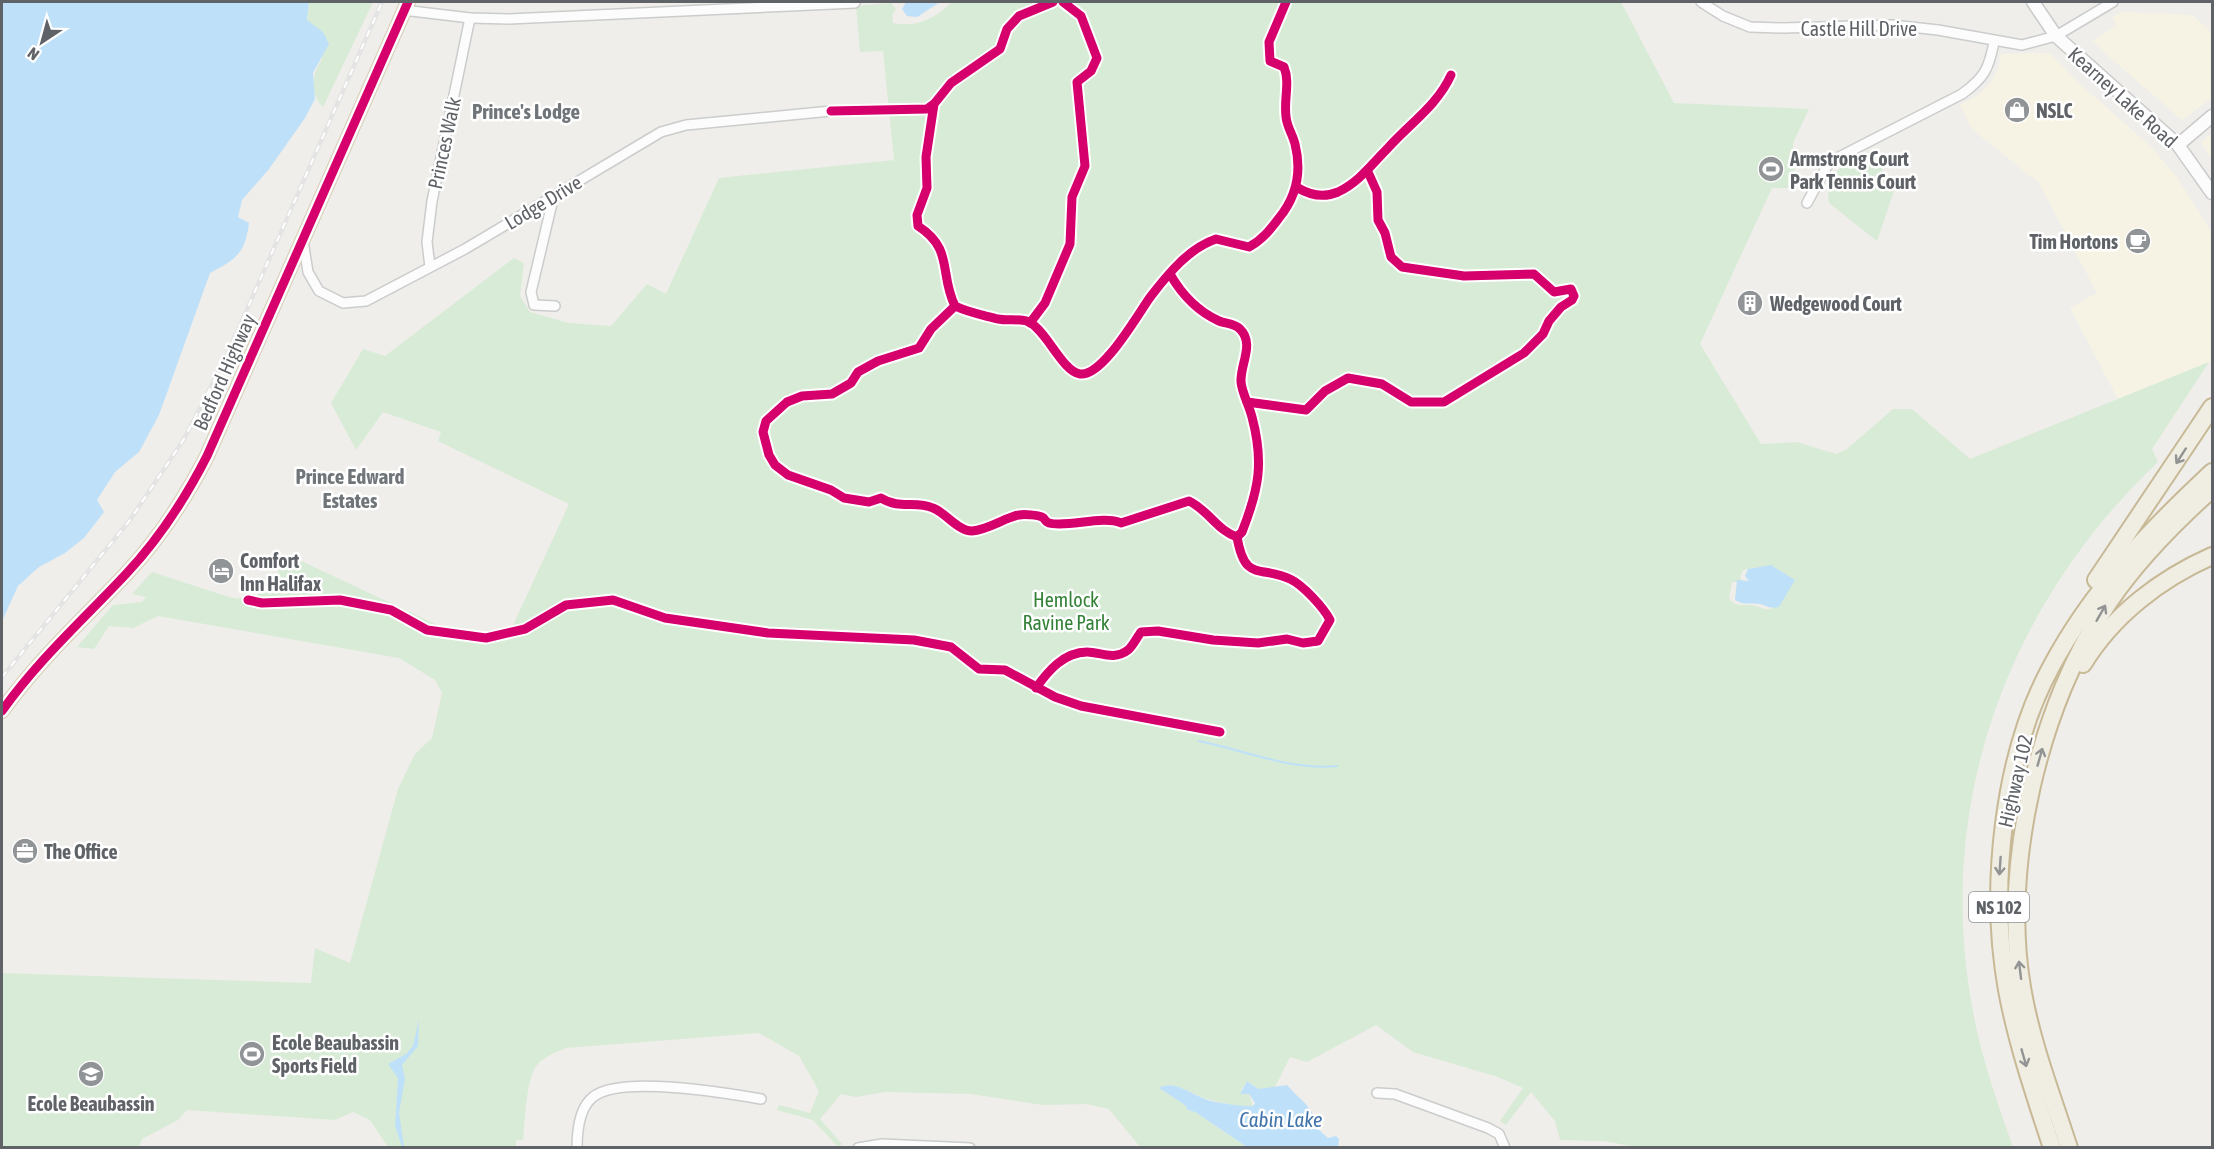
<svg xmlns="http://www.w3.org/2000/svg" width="2214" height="1149" viewBox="0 0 2214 1149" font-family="'Asap Condensed',sans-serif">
<rect width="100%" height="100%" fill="#efeeea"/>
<g fill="#f7f3e4">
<polygon points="2121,12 2192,15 2212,33 2212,98 2182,120 2106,54 2093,40 2117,25 2112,18"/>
<polygon points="2050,53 2080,84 2150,146 2177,177 2212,233 2212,358 2210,362 2118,399 2070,308 2097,293 2039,183 1972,129 1960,105 1978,95 1990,84 1998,70 2001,54"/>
<polygon points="2212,133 2212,159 2201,142"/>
</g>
<g fill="#d8ebd6" fill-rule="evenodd">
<path d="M 309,2 L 373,2 L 323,107 C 309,92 312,75 322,59 L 307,21 Z"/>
<path d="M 952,2 L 1621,2 L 1674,103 L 1809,109 L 1793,143 L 1795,188 L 1772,188 L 1700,344 L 1761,444 L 1797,442 L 1836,454 L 1847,449 L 1893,409 L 1912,409 L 1970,459 L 2209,362 L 2152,449 L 2158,462 C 2011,601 1936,797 1971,1000 C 1979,1051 1996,1099 2013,1147 L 1641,1148 L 1604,1141 L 1560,1140 L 1555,1121 L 1531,1092 L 1506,1125 L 1500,1121 L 1523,1088 L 1498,1077 L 1413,1052 L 1376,1025 L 1307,1062 L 1290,1057 L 1275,1087 L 1258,1089 L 1247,1081 L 1241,1090 L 1249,1094 L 1253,1106 C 1238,1107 1226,1104 1211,1100 C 1195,1097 1175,1079 1159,1088 L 1185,1105 L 1188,1110 L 1195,1112 L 1247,1147 L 1140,1147 L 1109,1109 L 1086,1104 L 1043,1105 L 971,1094 L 885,1092 L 856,1097 L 841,1094 L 820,1119 L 842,1144 L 838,1147 L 813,1120 L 777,1110 L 779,1105 L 810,1113 L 819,1091 L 799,1056 L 759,1033 L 566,1048 C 556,1052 545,1056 537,1065 C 526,1077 525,1123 523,1140 L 516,1140 L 516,1147 L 388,1147 L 370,1120 L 353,1112 L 335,1120 L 187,1110 L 178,1120 L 142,1139 L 139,1147 L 2,1148 L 2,973 L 311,983 L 315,948 L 350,963 L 398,789 L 415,754 L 432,738 L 442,693 L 435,680 L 399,658 L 158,616 L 133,628 L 109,626 L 94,649 L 77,647 L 113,605 L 142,602 L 146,597 L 132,594 L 152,572 L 232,598 L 257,599 L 261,577 L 277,580 L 281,555 L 295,561 L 297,559 L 465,638 L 509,634 L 569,504 L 438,441 L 441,432 L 383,412 L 356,450 L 331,403 L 363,349 L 385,356 L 514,258 L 524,263 L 520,296 L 530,312 L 569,323 L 611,326 L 647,284 L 666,294 L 719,178 L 894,160 L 883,51 L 860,52 L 856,6 L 891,3 L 896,9 L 892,15 L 893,23 C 916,28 937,18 952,2 ZM 1758,567 L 1773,608 C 1764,611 1763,608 1755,606 C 1745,603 1736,609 1729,598 L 1732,582 L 1743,582 L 1740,577 L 1743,570 Z"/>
<path d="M 1871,150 L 1894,191 L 1877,241 L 1829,203 C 1824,172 1847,162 1871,150 Z"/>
</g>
<g fill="#bfe0f9">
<path d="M 2,2 L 309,2 L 307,20 L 323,32 L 329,44 L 313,73 L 315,99 L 305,118 L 269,169 L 242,200 L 238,217 L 249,223 C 245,254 236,259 210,273 L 159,415 L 139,452 L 115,472 L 97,500 L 104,512 L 84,538 L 65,553 L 39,567 L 18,586 L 2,621 Z"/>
<polygon points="906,2 940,2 917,17 907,16 902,9"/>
<path d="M 1771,565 L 1795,580 L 1779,607 C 1769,609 1768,606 1760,604 C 1751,602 1745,606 1735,600 L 1737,580 L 1749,581 L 1745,576 L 1748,569 Z"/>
<polygon points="419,1019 418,1046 402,1065 405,1079 399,1113 404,1147 402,1147 395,1126 398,1078 388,1064 406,1054 413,1046"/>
<path d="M 1247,1081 L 1258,1089 L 1287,1085 C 1301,1101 1309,1103 1319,1125 L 1318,1129 L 1328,1138 L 1336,1136 L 1339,1139 L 1338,1147 L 1247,1147 L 1195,1112 L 1188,1110 L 1185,1105 L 1159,1088 C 1174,1078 1195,1097 1211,1101 C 1226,1104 1239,1106 1253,1106 L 1255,1103 L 1249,1094 L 1240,1094 Z"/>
</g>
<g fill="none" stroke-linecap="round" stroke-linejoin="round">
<path stroke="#bfe0f9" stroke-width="2" d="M 1199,741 C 1243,750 1292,771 1337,766"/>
<g stroke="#cbcccc" stroke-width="12">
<g id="street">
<polyline points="1701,2 1723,16 1750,27 1783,28 1892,25 1938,30 2022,45 2056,36 2113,2"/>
<polyline points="403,10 470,18 509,19 855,3"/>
<polyline points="554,195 531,292 534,305 555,306"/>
<path d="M 1807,203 L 1827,166 L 1833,160 L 1962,94 C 1984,78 1989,69 1994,42"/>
<polyline points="303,241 308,272 319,291 343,303 366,301 465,249 661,132 686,125 831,111"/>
<polyline points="430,267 427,242 432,201 470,18"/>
<polyline points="1377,1093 1395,1094 1488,1128 1499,1134 1505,1148"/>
<path d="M 577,1148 C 577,1130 579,1108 593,1097 C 620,1075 727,1093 761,1099"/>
<polyline points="858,1148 882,1144 970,1148"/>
</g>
</g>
<g stroke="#cacacb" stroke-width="15">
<g id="secondary">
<polyline points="2033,2 2056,36 2178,145 2212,193"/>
<polyline points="2178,145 2212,116"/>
</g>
</g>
<g stroke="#d7ceb8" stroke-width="16">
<path id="primary" d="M 2,711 C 38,660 84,619 126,574 C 159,539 185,499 207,456 L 408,2"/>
</g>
<g stroke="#c8b996" stroke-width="20">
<g id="highway">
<polyline points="2096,580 2212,407"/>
<path d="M 2083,664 C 2113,615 2160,579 2212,556"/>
<path d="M 2052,1148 C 2035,1096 2017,1044 2007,990 C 1989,890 2002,757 2051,667 C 2092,590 2149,531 2212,472"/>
<path d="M 2069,1148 C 2052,1095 2031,1042 2022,987 C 2001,867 2040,701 2109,602 C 2138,559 2174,523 2212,489"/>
</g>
</g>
<use href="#street" stroke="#fdfcfc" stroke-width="9"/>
<use href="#secondary" stroke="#fdfcfc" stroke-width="12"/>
<use href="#primary" stroke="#f4f2e9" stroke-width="14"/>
<use href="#highway" stroke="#f0ede3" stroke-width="16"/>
<g stroke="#e4e4e4" stroke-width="4.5">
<polyline id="rail" points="2,677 130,520 184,439 227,355 382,2"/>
</g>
<use href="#rail" stroke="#fff" stroke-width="2" stroke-dasharray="7" stroke-linecap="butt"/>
<g stroke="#fff" stroke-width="13">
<g id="cycleway">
<path d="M 1053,2 L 1019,16 L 1007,29 L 1000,49 L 951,83 L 934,104 L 926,157 L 927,188 L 917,215 L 918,226 C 954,249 939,274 955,306 C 970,313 983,315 998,319 C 1008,321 1020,318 1029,322 C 1047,331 1062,371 1080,374 C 1103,377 1139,312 1151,296 C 1168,274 1189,248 1216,239 L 1249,247 C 1262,240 1270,230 1279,218 C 1297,196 1302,172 1295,144 C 1293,136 1289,130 1287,122 C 1282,104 1291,84 1284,67 L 1270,61 L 1269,42 L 1286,2"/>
<polyline points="831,111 927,109 934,104"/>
<path d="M 1298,188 C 1310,195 1324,198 1338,192 C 1359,182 1371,165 1387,149 C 1409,124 1437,106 1451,75"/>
<path d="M 955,306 L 931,329 L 919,348 L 878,361 L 858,372 L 851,383 L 832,394 L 802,396 L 787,402 L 766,421 L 763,432 L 769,455 L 775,465 L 788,475 L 831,490 L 844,498 L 869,502 L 881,498 C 900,510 915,500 933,508 C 946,513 958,531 972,531 C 988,530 1006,517 1019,515 C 1024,514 1038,515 1042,517 C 1046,519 1044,521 1049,523 C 1067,528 1103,515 1121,523 L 1189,501 C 1208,510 1218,531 1237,537 L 1242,532 C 1259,489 1264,462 1252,417 C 1249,405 1242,393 1241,382 C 1240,364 1255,344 1240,329 C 1234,323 1226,324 1219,321 C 1197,311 1182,295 1170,274"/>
<polyline points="1030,323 1045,303 1070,244 1072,197 1085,166 1077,82 1091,71 1097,58 1081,16 1063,2"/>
<polyline points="1247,402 1306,410 1325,391 1348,378 1382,384 1411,402 1444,402 1524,353 1543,334 1549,321 1561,307 1572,300 1574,296 1571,289 1554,292 1534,274 1464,276 1402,267 1391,257 1385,233 1378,220 1377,192 1368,172"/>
<polyline points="248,600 262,603 340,600 391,610 427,630 486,638 525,629 566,605 613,600 665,618 768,633 914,640 951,647 979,669 1005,670 1055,697 1081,706 1220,732"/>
<path d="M 1036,688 C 1048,671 1064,652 1087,652 C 1100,652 1114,661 1128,650 C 1133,646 1137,637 1141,632 L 1158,631 L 1213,640 L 1258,643 L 1287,639 L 1303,643 L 1318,641 L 1330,620 C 1324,608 1303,585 1290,579 C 1260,565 1245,583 1237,537"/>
<path d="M 2,711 C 38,660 84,619 126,574 C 159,539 185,499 207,456 L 408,2"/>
</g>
</g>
<use href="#cycleway" stroke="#d6006c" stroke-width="9"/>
</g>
<defs><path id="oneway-shaft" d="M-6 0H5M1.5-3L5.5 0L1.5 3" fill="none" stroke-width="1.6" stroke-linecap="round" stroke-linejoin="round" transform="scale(1.5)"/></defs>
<g stroke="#929393">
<use href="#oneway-shaft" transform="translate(2181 456) rotate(123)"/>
<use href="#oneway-shaft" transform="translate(2101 613) rotate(-60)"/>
<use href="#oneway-shaft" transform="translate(2040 757) rotate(-74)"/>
<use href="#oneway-shaft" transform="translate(2000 866) rotate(94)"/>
<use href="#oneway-shaft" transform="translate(2020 970) rotate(-97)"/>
<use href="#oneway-shaft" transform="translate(2024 1058) rotate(74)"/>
</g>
<defs>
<g id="shop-disc" transform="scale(1.35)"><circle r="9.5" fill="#919496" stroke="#fff"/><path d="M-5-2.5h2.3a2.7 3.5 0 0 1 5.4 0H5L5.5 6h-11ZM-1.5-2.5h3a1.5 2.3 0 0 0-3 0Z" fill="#fff"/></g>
<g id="stadium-disc" transform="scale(1.35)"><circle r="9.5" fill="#919496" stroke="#fff"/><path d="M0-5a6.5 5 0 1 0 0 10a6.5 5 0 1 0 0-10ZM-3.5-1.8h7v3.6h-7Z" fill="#fff"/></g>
<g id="cafe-disc" transform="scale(1.35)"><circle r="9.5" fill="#919496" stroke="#fff"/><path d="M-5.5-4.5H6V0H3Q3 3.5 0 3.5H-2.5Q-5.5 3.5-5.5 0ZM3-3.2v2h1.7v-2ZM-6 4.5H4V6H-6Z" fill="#fff"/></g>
<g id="building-disc" transform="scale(1.35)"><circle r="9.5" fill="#919496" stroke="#fff"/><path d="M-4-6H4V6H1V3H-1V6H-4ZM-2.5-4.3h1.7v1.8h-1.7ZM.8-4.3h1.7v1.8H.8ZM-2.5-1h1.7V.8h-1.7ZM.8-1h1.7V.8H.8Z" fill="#fff"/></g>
<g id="hotel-disc" transform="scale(1.35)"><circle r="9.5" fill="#919496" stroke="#fff"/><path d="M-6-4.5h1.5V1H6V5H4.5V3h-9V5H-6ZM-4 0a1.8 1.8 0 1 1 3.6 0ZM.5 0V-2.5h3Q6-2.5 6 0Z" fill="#fff"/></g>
<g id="office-disc" transform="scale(1.35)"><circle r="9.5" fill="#919496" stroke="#fff"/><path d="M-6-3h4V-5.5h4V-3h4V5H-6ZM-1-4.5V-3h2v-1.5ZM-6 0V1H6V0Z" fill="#fff"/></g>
<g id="school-disc" transform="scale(1.35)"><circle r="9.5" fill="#919496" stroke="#fff"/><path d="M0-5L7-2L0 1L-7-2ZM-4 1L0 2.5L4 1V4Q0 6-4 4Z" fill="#fff"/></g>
</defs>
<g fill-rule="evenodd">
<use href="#shop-disc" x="2017" y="110"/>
<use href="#stadium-disc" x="1771" y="169"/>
<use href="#cafe-disc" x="2138" y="241"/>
<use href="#building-disc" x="1750" y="303"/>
<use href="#hotel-disc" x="221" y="571"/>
<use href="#office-disc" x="25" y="851"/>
<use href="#stadium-disc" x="252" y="1054"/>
<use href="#school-disc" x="91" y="1074"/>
</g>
<g text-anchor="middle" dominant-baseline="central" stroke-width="5" stroke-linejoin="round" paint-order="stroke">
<rect fill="#fff" stroke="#8f9295" stroke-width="1.5" x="1969" y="892" width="60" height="30" rx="4.5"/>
<g font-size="18" font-weight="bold" fill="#5f6368">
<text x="1999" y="907">NS 102</text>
</g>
<g font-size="20" fill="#5f6368" stroke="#fff">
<text x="1859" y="28">Castle Hill Drive</text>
<text transform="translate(2123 97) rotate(42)">Kearney Lake Road</text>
<text transform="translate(444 143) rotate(-78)">Princes Walk</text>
<text transform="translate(543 202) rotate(-31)">Lodge Drive</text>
<text transform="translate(224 372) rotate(-66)">Bedford Highway</text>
<text transform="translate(2015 781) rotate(-77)">Highway 102</text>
</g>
<g font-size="20" font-weight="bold" fill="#5f6368" stroke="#fff" text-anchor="start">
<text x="2036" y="110">NSLC</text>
<text x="1790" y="158">Armstrong Court<tspan x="1790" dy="23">Park Tennis Court</tspan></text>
<text x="2118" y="241" text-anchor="end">Tim Hortons</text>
<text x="1770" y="303">Wedgewood Court</text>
<text x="240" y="560">Comfort<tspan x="240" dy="23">Inn Halifax</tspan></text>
<text x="44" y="851">The Office</text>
<text x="272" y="1042">Ecole Beaubassin<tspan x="272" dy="23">Sports Field</tspan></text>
<text x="91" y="1103" text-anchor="middle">Ecole Beaubassin</text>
</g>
<g font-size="20" fill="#348238" stroke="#fff">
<text x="1066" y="599">Hemlock<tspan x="1066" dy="23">Ravine Park</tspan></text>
</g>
<g font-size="21" font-weight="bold" fill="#70757a" stroke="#fff">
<text x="526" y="111">Prince's Lodge</text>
<text x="350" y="476">Prince Edward<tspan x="350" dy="24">Estates</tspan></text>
</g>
<g font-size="21" font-style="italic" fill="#4174aa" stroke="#fff">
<text x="1281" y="1119">Cabin Lake</text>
</g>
</g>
<rect width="2214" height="1149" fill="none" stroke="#5f6368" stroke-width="6"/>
<g transform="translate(42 42) rotate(216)" stroke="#ffffff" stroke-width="4.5" paint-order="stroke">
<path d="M0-4.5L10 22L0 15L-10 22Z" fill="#5f6368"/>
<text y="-9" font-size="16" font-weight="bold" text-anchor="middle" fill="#5f6368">N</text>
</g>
</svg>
